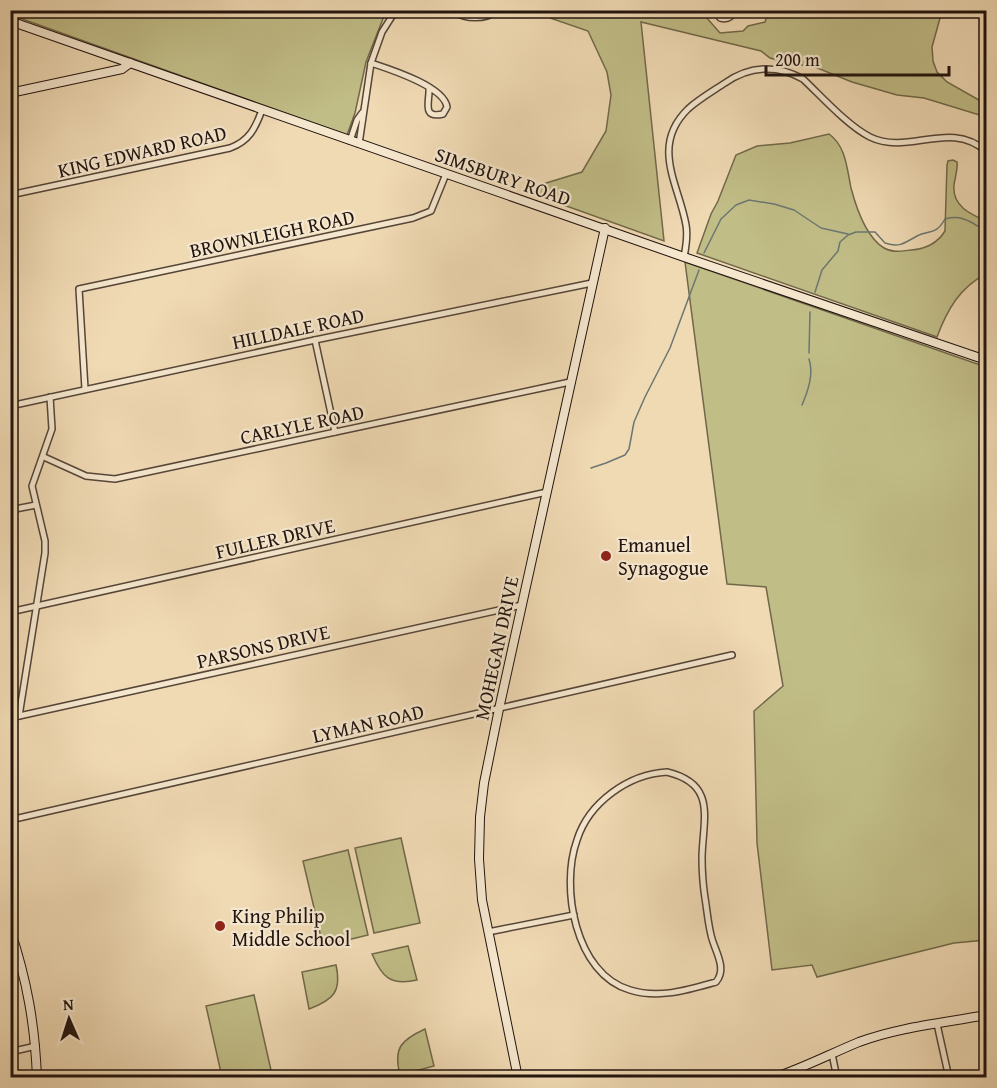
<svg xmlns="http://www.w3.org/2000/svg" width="997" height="1088" viewBox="0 0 997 1088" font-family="'Gentium Book Plus',serif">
<rect width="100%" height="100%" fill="#f0dab4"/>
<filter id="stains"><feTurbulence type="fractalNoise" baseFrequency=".00333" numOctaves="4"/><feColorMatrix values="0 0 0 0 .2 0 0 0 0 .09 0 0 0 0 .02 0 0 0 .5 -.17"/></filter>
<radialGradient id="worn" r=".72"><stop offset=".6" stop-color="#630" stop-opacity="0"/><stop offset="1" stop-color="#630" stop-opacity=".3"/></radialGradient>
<g fill="#c1bd87" stroke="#71684a" stroke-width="1.5">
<polygon points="11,10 386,11 366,62 355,113 347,135 11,15"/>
<polygon points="547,11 706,11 706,17 720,33 743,31 748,26 765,22 769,11 942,11 932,47 933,61 937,72 947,82 986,104 986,117 924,98 897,95 852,82 810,65 799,65 770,58 761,51 641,22 664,241 530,193 543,184 582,172 606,131 611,95 607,72 588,31 550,18"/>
<path d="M 829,134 C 846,146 847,169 851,188 C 856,207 866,237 884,248 C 892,253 902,251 911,250 C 926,249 937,244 945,231 L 947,165 L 948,161 L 953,160 L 957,162 C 958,170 955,177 954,185 C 952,206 970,214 986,221 L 986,274 C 960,287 947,310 937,337 L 697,253 L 711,214 L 718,201 L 736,155 L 757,146 L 790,143 Z"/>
<polygon points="685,262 986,367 986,940 954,943 817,977 812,965 772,970 757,843 754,711 783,686 766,587 727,584"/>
<polygon points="401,838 420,923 374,933 355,848"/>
<polygon points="348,850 368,935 323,946 303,861"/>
<path d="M 408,946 L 417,980 C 390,986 382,977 372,954 Z"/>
<path d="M 336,965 C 342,992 333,1000 309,1009 L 302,972 Z"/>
<polygon points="254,995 271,1070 238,1077 222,1077 206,1006"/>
<path d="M 425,1029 L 434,1066 L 400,1075 C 393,1048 401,1040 425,1029 Z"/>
</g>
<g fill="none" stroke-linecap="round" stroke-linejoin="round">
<g stroke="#6b7772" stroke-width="1.5">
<polyline points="704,253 721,219 736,205 749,200 774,204 794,210 821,228 848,234"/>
<path d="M 815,292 L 822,270 L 838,251 L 840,242 L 848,235 L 856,232 L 875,232 L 885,243 C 900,248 904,243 917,236 C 930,230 936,235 945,219 C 963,214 972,223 986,231"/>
<polyline points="809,353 810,312"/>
<path d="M 802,405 C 808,391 814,374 809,359"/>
<polyline points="591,468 606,463 625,455 629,449 634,422 645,397 670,348 699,270"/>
</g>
<g stroke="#554538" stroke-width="8">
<g id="street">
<path d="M 450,10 C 467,20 484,20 500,10"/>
<path d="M 715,10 L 720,18 C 727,20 732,17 735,10"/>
<path d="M 371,63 C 389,69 444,86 447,107 L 443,114 C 421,119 430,101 429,88"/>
<polyline points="350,141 357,120 362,113"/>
<polyline points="359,144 371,63 382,32 396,10"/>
<path d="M 10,195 L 230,148 C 249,141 255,129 262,110"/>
<path d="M 684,257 C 686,247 688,236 686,225 C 679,185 650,146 688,109 C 699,99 713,91 725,83 C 749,66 777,64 803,79 C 821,96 848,126 870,137 C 909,156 949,119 986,151"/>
<polyline points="315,340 335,432"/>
<polyline points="85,389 79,289 413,218 431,211 446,174"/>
<polyline points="10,406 315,340 592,283"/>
<polyline points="44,457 86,476 115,479 570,382"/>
<polyline points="10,510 36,505"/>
<polyline points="10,612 547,492"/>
<polyline points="19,716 45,553 45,541 32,486 52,429 50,397"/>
<polyline points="10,718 522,605"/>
<path d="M 667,772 C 717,784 703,818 702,857 C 702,870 703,885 705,898 C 707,910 708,923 711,935 C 714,950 728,968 716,982 C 688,990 659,999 630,990 C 575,974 560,887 577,840 C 589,802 629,774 667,772 Z"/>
<polyline points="10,820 732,655"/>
<polyline points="488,932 574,915"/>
<polyline points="937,1024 949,1078"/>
<polyline points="10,1052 36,1046"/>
<polyline points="832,1054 837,1078"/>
</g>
</g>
<g stroke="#21130e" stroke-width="10">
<g id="secondary">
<polyline points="10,21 684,257 986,360"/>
<polyline points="10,93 122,69 130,63"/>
<path d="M 10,929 C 27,980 35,1025 37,1078"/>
<polyline points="518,1078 482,900 479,859 480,817 484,783 499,709 605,228"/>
<path d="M 773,1078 C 803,1068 830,1054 859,1042 C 899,1027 944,1023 986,1015"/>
</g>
</g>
<use href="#street" stroke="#f5e7ce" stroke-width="5"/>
<use href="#secondary" stroke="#f5e7ce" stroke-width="8"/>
</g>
<g fill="#8f2418" stroke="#f5e7ce" stroke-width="2">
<circle cx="606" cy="556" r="6"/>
<circle cx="220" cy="926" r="6"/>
</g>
<g text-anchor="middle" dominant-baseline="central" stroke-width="4.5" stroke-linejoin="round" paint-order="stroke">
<g font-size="20" fill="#21130e" stroke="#f5e7ce">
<text transform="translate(142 151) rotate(-13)">KING EDWARD ROAD</text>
<text transform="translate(503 176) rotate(19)">SIMSBURY ROAD</text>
<text transform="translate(272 233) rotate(-12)">BROWNLEIGH ROAD</text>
<text transform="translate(298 328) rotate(-12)">HILLDALE ROAD</text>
<text transform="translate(302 424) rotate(-12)">CARLYLE ROAD</text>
<text transform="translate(275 538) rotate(-13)">FULLER DRIVE</text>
<text transform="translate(263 646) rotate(-13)">PARSONS DRIVE</text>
<text transform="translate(496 648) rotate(-78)">MOHEGAN DRIVE</text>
<text transform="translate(368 723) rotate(-13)">LYMAN ROAD</text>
</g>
<g font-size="20" fill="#21130e" stroke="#f5e7ce" text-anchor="start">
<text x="618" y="544">Emanuel<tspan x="618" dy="23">Synagogue</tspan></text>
<text x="232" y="915">King Philip<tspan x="232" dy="23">Middle School</tspan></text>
</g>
</g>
<rect width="997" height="1088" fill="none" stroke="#f0dab4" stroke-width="36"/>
<rect x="12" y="12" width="973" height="1064" fill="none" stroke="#21130e" stroke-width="3"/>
<rect x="18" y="18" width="961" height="1052" fill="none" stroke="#21130e" stroke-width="1.5"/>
<g transform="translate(69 1019) rotate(357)" stroke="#f5e7ce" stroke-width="4.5" paint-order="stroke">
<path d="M0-4.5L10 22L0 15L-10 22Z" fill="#21130e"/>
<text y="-9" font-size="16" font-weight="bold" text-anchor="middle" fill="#21130e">N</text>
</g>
<path d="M766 66v9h183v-9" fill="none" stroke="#21130e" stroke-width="3"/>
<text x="775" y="66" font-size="18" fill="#21130e" stroke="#f5e7ce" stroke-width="4.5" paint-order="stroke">200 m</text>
<rect width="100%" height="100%" filter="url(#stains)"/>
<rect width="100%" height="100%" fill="url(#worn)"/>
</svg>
